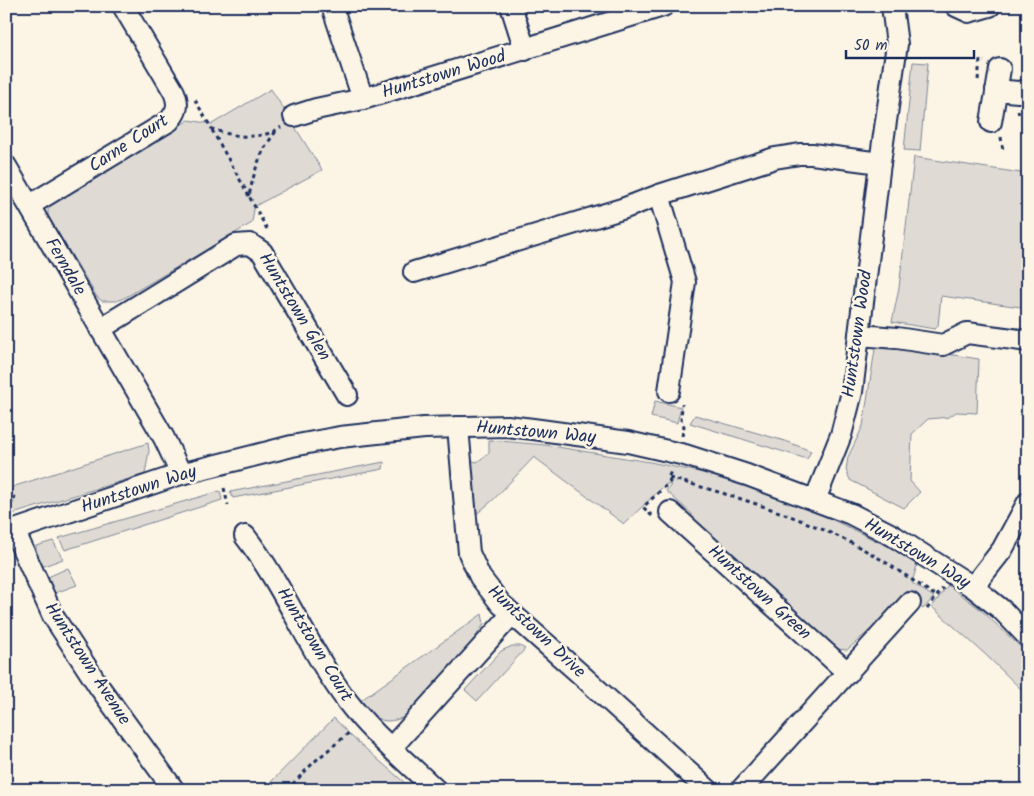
<svg xmlns="http://www.w3.org/2000/svg" width="1034" height="796" viewBox="0 0 1034 796" font-family="Kalam,sans-serif">
<rect width="100%" height="100%" fill="#fcf5e5"/>
<filter id="ink" filterUnits="userSpaceOnUse"><feTurbulence type="fractalNoise" baseFrequency=".02" numOctaves="2"/><feDisplacementMap in="SourceGraphic" scale="10" xChannelSelector="R" yChannelSelector="G"/><feConvolveMatrix kernelMatrix="1 2 1 2 8 2 1 2 1" color-interpolation-filters="sRGB"/></filter>
<g filter="url(#ink)">
<g fill="#dfdbd4" stroke="#7d8599">
<polygon points="913,62 928,63 920,151 904,150"/>
<polygon points="271,89 322,170 257,205 254,209 252,223 126,297 117,301 102,301 97,297 48,216 48,206 52,201 189,120 212,124"/>
<polygon points="914,157 1028,174 1028,308 941,296 938,326 935,329 892,322 899,288"/>
<polygon points="876,343 979,359 977,413 956,412 949,417 928,419 912,434 910,481 920,492 904,508 850,480 846,470 848,457 863,426"/>
<polygon points="655,401 681,407 677,423 651,417"/>
<polygon points="695,415 785,441 811,451 807,459 690,423"/>
<polygon points="489,440 545,445 650,462 743,481 804,506 891,548 917,565 912,583 934,597 923,609 908,597 847,650 839,649 830,645 691,519 692,514 666,491 671,485 666,484 624,524 534,457 493,500 472,518 470,460 477,462 489,453"/>
<polygon points="148,443 149,451 145,474 6,516 6,489"/>
<polygon points="384,462 383,469 233,498 230,492"/>
<polygon points="220,491 222,500 65,550 59,538"/>
<polygon points="53,541 63,559 41,567 36,555 36,546"/>
<polygon points="68,568 77,585 55,593 47,580 48,577"/>
<polygon points="948,585 980,609 1028,654 1028,696 986,655 932,607"/>
<path d="M 482,614 L 484,624 C 472,644 456,662 441,680 C 431,692 420,708 406,716 C 401,719 393,721 387,721 C 376,721 367,709 360,701 Z"/>
<polygon points="512,646 520,646 525,649 477,701 465,690 501,651"/>
<polygon points="334,718 351,736 413,790 263,790"/>
</g>
<g fill="none" stroke-linecap="round" stroke-linejoin="round">
<g stroke="#1b2f5e" stroke-width="24">
<g id="minor">
<polyline points="332,6 363,99"/>
<polyline points="511,6 525,50"/>
<polyline points="956,6 969,12 990,6"/>
<polyline points="996,90 1018,92 1028,90"/>
<polyline points="294,116 316,109 363,99 663,6"/>
<polyline points="991,122 1000,69"/>
<polyline points="6,166 164,438 181,474"/>
<polyline points="659,195 685,282 669,391"/>
<path d="M 30,205 L 169,121 C 178,111 179,104 174,92 L 123,6"/>
<polyline points="414,272 625,208 659,195 775,158 800,154 812,154 880,163"/>
<polyline points="100,329 236,245 250,244 262,252 347,395"/>
<polyline points="859,335 897,338 943,345 967,333 1028,341"/>
<polyline points="458,427 469,553 480,577 501,604 578,672 708,790"/>
<polyline points="815,500 841,435 852,392 880,163 897,44 892,6"/>
<polyline points="670,512 848,673"/>
<polyline points="14,530 53,616 100,688 174,790"/>
<polyline points="6,533 181,474 292,446 340,437 424,428 507,426 533,429 628,442 685,455 747,475 851,514 892,535 973,587 1002,610 1028,637"/>
<path d="M 245,536 C 285,587 308,649 347,701 C 372,734 406,761 436,790"/>
<polyline points="973,587 1002,550 1028,502"/>
<polyline points="391,748 512,614"/>
<polyline points="741,790 910,603"/>
</g>
</g>
<g stroke="#1b2f5e" stroke-width="3" stroke-dasharray="4 4" stroke-linecap="butt">
<polyline points="978,80 980,60 984,61"/>
<path d="M 195,100 L 212,129 C 234,137 261,141 281,127"/>
<polyline points="1018,110 1019,115 1028,113"/>
<polyline points="212,130 249,196"/>
<polyline points="1001,137 1003,151"/>
<path d="M 267,229 L 249,196 C 255,168 260,151 278,129"/>
<polyline points="682,436 684,426 681,422 682,404"/>
<path d="M 669,478 C 732,495 798,515 857,546 C 885,560 911,580 938,597"/>
<polyline points="6,482 16,501 6,504"/>
<polyline points="224,488 228,505"/>
<polyline points="652,516 643,507 670,482 668,478 672,469"/>
<polyline points="927,609 943,588"/>
<polyline points="287,790 314,762 351,731"/>
</g>
<use href="#minor" stroke="#fcf5e5" stroke-width="20"/>
</g>
</g>
<g text-anchor="middle" dominant-baseline="central" stroke-width="5" stroke-linejoin="round" paint-order="stroke">
<g font-size="18" fill="#1b2f5e" stroke="#fcf5e5">
<text transform="translate(444 75) rotate(-17)">Huntstown Wood</text>
<text transform="translate(129 144) rotate(-33)">Carne Court</text>
<text transform="translate(65 267) rotate(60)">Ferndale</text>
<text transform="translate(294 307) rotate(59)">Huntstown Glen</text>
<text transform="translate(858 334) rotate(-82)">Huntstown Wood</text>
<text transform="translate(536 433) rotate(5)">Huntstown Way</text>
<text transform="translate(139 490) rotate(-18)">Huntstown Way</text>
<text transform="translate(917 554) rotate(31)">Huntstown Way</text>
<text transform="translate(759 593) rotate(42)">Huntstown Green</text>
<text transform="translate(536 632) rotate(43)">Huntstown Drive</text>
<text transform="translate(314 645) rotate(59)">Huntstown Court</text>
<text transform="translate(87 664) rotate(57)">Huntstown Avenue</text>
</g>
</g>
<rect width="1034" height="796" fill="none" stroke="#fcf5e5" stroke-width="25"/>
<rect x="12" y="12" width="1009" height="771" fill="none" stroke="#1b2f5e" stroke-width="2" filter="url(#ink)"/>
<path d="M846 50v8h128v-8" fill="none" stroke="#1b2f5e" stroke-width="2.5"/>
<text x="854" y="50" font-size="15" fill="#1b2f5e" stroke="#fcf5e5" stroke-width="4" paint-order="stroke">50 m</text>
</svg>
